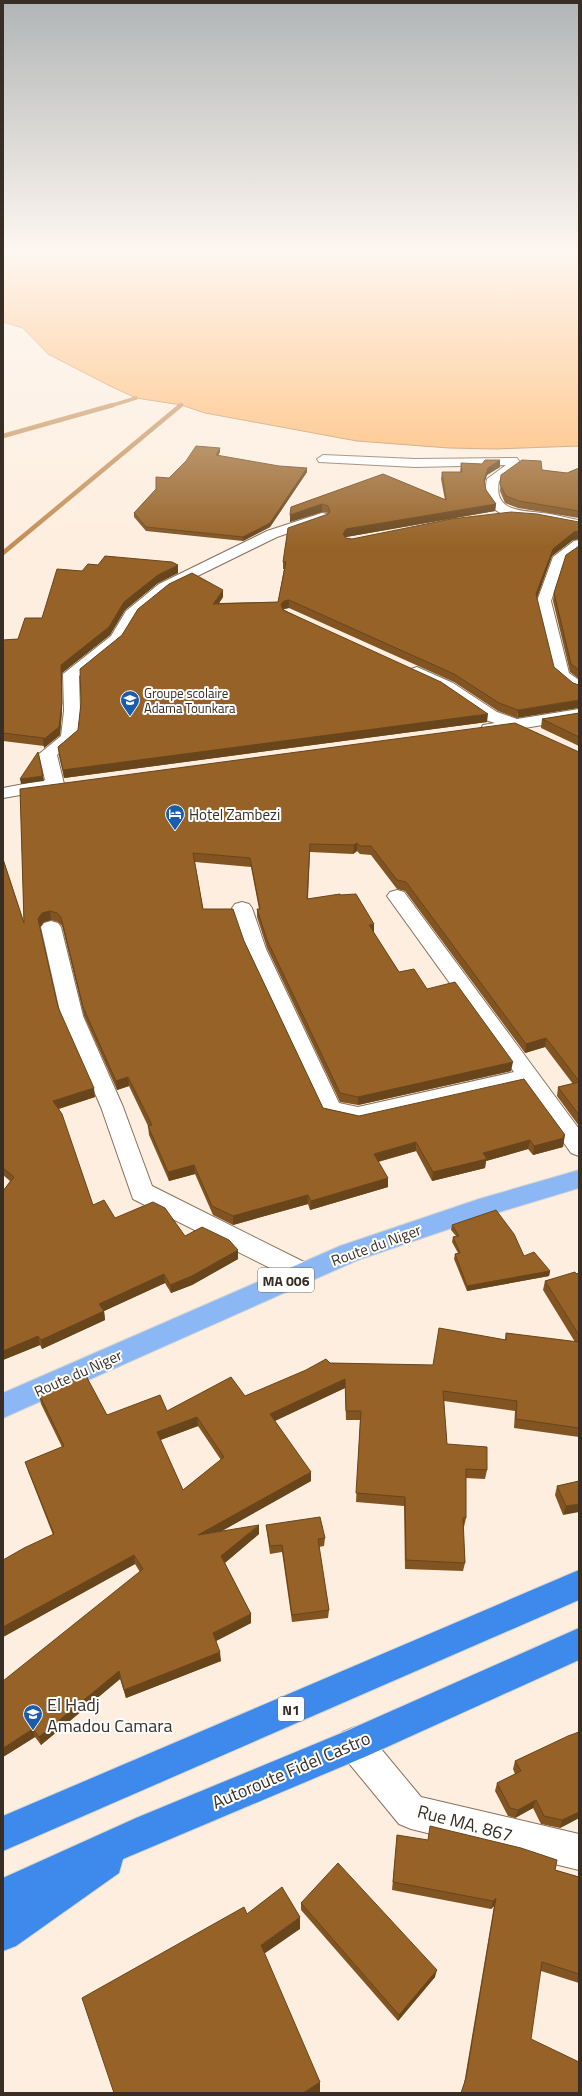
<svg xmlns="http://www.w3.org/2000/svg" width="582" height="2096" viewBox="0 0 582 2096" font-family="'Titillium Web',sans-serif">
<rect width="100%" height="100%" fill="#fdeedf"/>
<polygon fill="#feb66a" stroke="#c38d55" points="3,254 579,254 579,446 495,449 449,448 357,441 205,413 181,405 136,398 110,386 48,354 23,328 3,322"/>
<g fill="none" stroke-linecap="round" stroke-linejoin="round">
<polyline stroke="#c38d55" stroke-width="3.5" points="110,406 136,398"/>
<g stroke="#c38d55" stroke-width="4.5">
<polyline points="3,436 113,405"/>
<polyline points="3,553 181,405"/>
</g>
<g stroke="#87705a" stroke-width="2">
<g id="minor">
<path d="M 323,455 L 415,459 L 517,458 L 521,464 L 519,467 L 499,481 C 493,512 521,510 542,513 C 555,514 567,518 579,520 L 579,528 C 567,526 555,522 542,521 C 515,518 479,518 487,479 L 506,465 L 415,467 L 319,462 L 317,459 Z"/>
<polygon points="322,513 327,514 329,517 327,520 277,537 169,590 137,616 122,642 79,676 80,711 77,738 57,755 64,784 61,788 3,798 3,788 45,780 39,754 61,736 64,711 63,674 111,636 126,611 159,584 267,531"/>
<polygon points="579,540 579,551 564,562 551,601 569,673 579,680 579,692 573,690 554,675 537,601 553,557 574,541"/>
<polygon points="417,667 453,683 497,712 517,719 579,709 579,719 489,734 483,733 481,729 483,725 495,723 485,720 441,689 411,675 409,672 411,669"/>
<polygon points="397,890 404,892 579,1129 579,1156 571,1153 524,1086 358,1123 323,1115 246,949 232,908 235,904 242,902 249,904 252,908 266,949 339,1103 358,1107 514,1072 387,896 390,892"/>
<polygon points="51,921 58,923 61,927 83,1016 123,1107 152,1186 312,1266 316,1273 312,1280 303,1283 294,1280 133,1199 101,1107 61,1016 41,927 44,923"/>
<polygon points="355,1727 367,1732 421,1797 579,1834 579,1870 411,1829 399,1824 343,1756 338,1744 343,1732"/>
</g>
</g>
<g stroke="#d7d5d3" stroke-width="2">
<polygon id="major" points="579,1170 579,1188 493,1214 358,1260 3,1418 3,1393 340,1246 479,1199"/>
</g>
<g stroke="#d7d5d3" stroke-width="2">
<g id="highway">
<polygon points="579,1570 579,1600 3,1851 3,1816"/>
<polygon points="579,1628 579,1660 367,1756 123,1859 119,1873 16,1946 3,1951 3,1878 136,1818 344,1732"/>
</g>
</g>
<use href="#minor" fill="#fff" fill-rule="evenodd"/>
<use href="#major" fill="#8bb8f4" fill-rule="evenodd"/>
<use href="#highway" fill="#3e89ec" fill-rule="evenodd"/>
</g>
<g fill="#815422" fill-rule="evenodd">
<polygon points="220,448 220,452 218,456 307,472 270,527 243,541 146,531 134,517 134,513 169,478"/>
<polygon points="500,460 500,467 487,475 484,483 486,490 496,504 495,511 346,537 345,537 346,538 352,539 579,522 579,539 573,540 552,556 537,597 517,718 498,711 454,682 289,608 284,609 283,609 487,722 64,778 59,756 58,747 78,730 223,597 219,603 278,602 284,569 283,569 283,562 328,513 322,512 290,522 290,515 383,474 445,500 441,479 442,472 460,472 461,463 482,464"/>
<polygon points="579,468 579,518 518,508 505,503 500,491 501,475 542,470 567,473"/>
<polygon points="579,546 579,679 570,672 553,601 554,593"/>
<polygon points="98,565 178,573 158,583 125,610 110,635 62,673 62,711 60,735 44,748 44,746 3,741 3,640 18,639 42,618 82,571"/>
<polygon points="579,713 579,746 541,728 542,719"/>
<polygon points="579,752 579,1126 557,1096 558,1087 573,1084 545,1047 525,1053 405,891 397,889 371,855 360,854 357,851 353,854 310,852 308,899 340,895 374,933 399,972 427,989 511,1071 358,1105 340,1102 267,948 257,917 257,909 259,909 251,867 195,862 203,909 244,941 323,1108 359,1116 564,1137 563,1147 533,1155 528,1149 486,1161 485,1168 432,1181 416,1151 378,1162 388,1187 310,1210 308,1204 233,1225 213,1215 195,1174 169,1181 149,1135 148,1126 129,1086 117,1090 84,1016 62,926 58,922 51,920 44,922 40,927 58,1007 95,1097 59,1109 93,1205 115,1218 185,1236 238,1259 192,1285 171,1293 165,1283 104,1311 105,1320 42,1349 40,1345 3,1360 3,1191 10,1181 3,1175 3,859 24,923 20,789"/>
<polygon points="452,1225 524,1256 550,1271 549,1276 467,1291 454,1259 455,1254 458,1253 452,1242 453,1237 456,1236 451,1230"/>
<path d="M 579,1273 L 579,1437 L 514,1428 L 515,1411 L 444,1401 L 447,1444 L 487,1470 L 485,1479 L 466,1478 L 466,1518 L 464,1527 L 463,1527 L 465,1563 L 463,1571 L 405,1569 L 404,1506 L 356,1502 L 360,1420 L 346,1420 L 345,1388 L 275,1421 L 311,1481 L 221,1531 L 259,1534 L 225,1563 L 251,1614 L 251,1623 L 216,1641 L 221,1661 L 126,1698 L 120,1679 L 41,1745 L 35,1737 L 3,1757 L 140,1572 L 135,1564 L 3,1637 L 3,1560 L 53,1535 L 28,1471 L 25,1462 L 62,1447 L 41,1404 L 39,1394 L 107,1415 L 167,1411 L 245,1396 L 330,1363 L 433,1365 L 505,1340 L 506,1333 L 575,1342 L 543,1290 L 545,1281 ZM 198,1426 L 221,1460 L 183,1490 L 160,1440 Z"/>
<polygon points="579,1481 563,1515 555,1495 557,1486"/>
<polygon points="266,1525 325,1538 324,1546 319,1547 329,1610 328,1618 292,1622 282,1552 270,1554 267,1533"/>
<polygon points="579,1732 579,1818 560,1828 541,1824 533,1808 515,1818 508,1816 495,1791 497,1783 515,1774 513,1769 515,1761"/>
<polygon points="397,1835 555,1870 579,1877 579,1983 541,1971 464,2084 494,1906 491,1909 392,1890"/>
<polygon points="301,1903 435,1977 398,2021 301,1910"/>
</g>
<g fill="#69451b">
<polygon points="220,448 220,452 216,459 216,455"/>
<polygon points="500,460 500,467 487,475 483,487 484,480 488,468"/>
<polygon points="307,468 307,472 270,527 243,541 243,537"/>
<polygon points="322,504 322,512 290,522 290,515"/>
<polygon points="496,504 495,511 346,537 343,542 343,534 346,529"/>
<polygon points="579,531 579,539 573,540 552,556 536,601 536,594 553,549 574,532"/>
<polygon points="178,565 178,573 158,583 125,610 110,635 62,673 62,711 60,735 44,748 43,740 59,727 61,665 124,602 158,575"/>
<polygon points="223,590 223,597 214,611 213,604"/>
<polygon points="289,600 289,608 284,609 281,612 281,604 284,601"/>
<polygon points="579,700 579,708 517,718 518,710"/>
<polygon points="488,714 487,722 64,778 63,770"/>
<polygon points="43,776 44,781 21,784 20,779"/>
<polygon points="357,843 357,851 353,854 354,845"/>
<polygon points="50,911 51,920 44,922 40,927 38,919 42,913"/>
<polygon points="374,924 374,933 369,925"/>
<polygon points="546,1038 545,1047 525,1053 526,1044"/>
<polygon points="513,1062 511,1071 358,1105 358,1097"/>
<polygon points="128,1077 129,1086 117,1090 116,1081"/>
<polygon points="94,1088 95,1097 54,1110 53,1101"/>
<polygon points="565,1135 563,1147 533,1155 534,1146"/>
<polygon points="530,1140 528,1149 486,1161 485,1168 432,1181 433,1172 483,1153"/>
<polygon points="416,1142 416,1151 373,1163 374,1154"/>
<polygon points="194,1165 195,1174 169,1181 168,1172"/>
<polygon points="388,1178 388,1187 310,1210 311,1201"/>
<polygon points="308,1195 308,1204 233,1225 233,1216"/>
<polygon points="238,1250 238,1259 192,1285 171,1293 170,1285"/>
<polygon points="550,1271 549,1276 467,1291 467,1286"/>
<polygon points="164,1274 165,1283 104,1311 105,1320 42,1349 41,1340 99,1304"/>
<polygon points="38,1336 40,1345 3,1360 3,1351"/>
<polygon points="345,1379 345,1388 270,1423 270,1414"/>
<polygon points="197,1417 198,1426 158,1441 157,1432"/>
<polygon points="311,1472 311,1481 199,1544 198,1535"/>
<polygon points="579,1504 579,1512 563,1515 566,1506"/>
<polygon points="259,1525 259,1534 222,1565 221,1556"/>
<polygon points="134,1555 135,1564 3,1637 3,1627"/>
<polygon points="251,1614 251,1623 214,1642 213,1633"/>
<polygon points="220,1652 221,1661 126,1698 124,1690"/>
<polygon points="119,1671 120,1679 41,1745 39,1737"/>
<polygon points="33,1729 35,1737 3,1757 3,1748"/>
<polygon points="536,1800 533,1808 515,1818 518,1810"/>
<polygon points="579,1812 579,1818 560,1828 562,1820"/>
<polygon points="496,1898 494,1906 491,1909 493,1901"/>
<polygon points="300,1917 300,1929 261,1956 261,1945"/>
<polygon points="437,1970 435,1977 398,2021 399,2015"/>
<polygon points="320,2082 320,2092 318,2093 303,2093"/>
</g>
<g fill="#966227" stroke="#69451b" fill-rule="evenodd">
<polygon points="196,446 220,448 216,455 279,466 307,468 270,523 243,537 146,527 134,513 156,489 156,477 169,478 186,461"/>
<polygon points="485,460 500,460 488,468 484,480 486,490 496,504 346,529 343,534 346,538 352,539 451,519 511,512 537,514 579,522 579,531 574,532 553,549 536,594 554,667 573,683 579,685 579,700 518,710 499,703 454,674 289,600 284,601 281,604 283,610 441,682 488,714 63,770 58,747 78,730 81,703 80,669 122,635 138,609 169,584 192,573 223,590 213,604 278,602 286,562 283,562 288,528 328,514 330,511 328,506 322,504 290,515 291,507 383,474 446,500 442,472 462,472 461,463 482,464"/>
<polygon points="522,460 541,461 542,470 567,473 579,468 579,511 519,501 506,496 500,484 501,475"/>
<polygon points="579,546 579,670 571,664 554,593 566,555"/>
<polygon points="105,556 172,562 178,565 158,575 124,602 109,627 61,665 62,703 59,727 43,740 44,738 3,733 3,640 18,639 25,618 42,618 57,569 82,571 88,564 98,565"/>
<polygon points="579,713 579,737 542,719"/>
<polygon points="515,723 579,752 579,1081 546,1038 526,1044 406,882 397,880 371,846 360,846 357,843 354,845 310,844 307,899 340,894 340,895 356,894 374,924 369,925 399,972 414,969 427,989 455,982 513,1062 358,1097 340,1093 267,940 257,909 260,909 250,858 193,853 203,909 233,909 244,941 323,1108 359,1116 524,1079 565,1135 563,1136 564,1138 534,1146 530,1140 483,1153 487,1159 433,1172 416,1142 374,1154 388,1178 311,1201 308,1195 233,1216 212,1206 194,1165 168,1172 148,1126 152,1125 128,1077 116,1081 83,1007 61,917 57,913 50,911 42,913 38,919 58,1007 94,1088 53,1101 62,1114 93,1205 104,1200 115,1218 153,1202 165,1208 185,1236 202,1227 229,1240 238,1250 192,1276 170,1285 164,1274 99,1304 104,1311 41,1340 38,1336 3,1351 3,1191 14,1177 3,1168 3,859 24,923 20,789"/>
<polygon points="38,752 43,776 20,779"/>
<polygon points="579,1082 579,1115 558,1087"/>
<polygon points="496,1210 514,1234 524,1256 534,1252 550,1271 467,1286 455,1254 460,1253 453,1237 459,1236 452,1225"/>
<polygon points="575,1272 576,1274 579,1273 579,1335 545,1281"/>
<path d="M 439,1328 L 506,1340 L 506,1333 L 579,1342 L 579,1428 L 516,1419 L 517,1401 L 443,1391 L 447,1444 L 487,1447 L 487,1470 L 466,1469 L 466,1518 L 463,1518 L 465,1563 L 406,1560 L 405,1497 L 356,1493 L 361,1411 L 346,1411 L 345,1379 L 270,1414 L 311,1472 L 198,1535 L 259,1525 L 221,1556 L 251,1614 L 213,1633 L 220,1652 L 124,1690 L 119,1671 L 39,1737 L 33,1729 L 3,1748 L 3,1681 L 143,1569 L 134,1555 L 3,1627 L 3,1560 L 24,1548 L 54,1534 L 25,1462 L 64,1446 L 39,1394 L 85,1374 L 107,1415 L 160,1395 L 167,1411 L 231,1377 L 245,1396 L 306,1370 L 326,1359 L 330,1363 L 433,1365 ZM 197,1417 L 224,1457 L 183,1490 L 157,1432 Z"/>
<polygon points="579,1481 579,1504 566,1506 557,1486"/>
<polygon points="320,1517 325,1538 318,1539 329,1610 292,1615 282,1545 270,1546 266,1525"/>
<polygon points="579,1732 579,1812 562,1820 544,1816 536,1800 518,1810 510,1808 497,1783 521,1771 515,1761 568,1736"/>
<polygon points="430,1826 521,1848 557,1860 555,1870 579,1877 579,1974 542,1962 531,2039 579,2062 579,2093 461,2093 466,2078 496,1898 493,1901 393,1882 397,1835 428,1840"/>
<polygon points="338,1863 437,1970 399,2015 301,1903"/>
<polygon points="282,1887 300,1917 261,1945 320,2082 303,2093 114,2093 82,1998 244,1907 247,1914"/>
</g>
<linearGradient id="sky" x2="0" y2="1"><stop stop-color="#b1b5b6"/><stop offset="0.46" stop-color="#fef7f1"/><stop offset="1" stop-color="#fef7f1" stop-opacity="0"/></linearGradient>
<rect width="582" height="547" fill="url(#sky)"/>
<defs>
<g id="school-pin" transform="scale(1)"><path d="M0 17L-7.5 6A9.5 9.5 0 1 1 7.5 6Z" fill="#1b5cad" stroke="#fefefe"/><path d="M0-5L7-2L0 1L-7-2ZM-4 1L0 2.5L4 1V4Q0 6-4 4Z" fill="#fff"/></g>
<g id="hotel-pin" transform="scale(1)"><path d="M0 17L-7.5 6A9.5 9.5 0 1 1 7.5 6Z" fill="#1b5cad" stroke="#fefefe"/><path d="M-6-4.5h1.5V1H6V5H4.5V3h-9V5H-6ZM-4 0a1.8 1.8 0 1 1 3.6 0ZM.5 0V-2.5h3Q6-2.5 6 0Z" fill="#fff"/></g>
<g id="university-pin" transform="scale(1)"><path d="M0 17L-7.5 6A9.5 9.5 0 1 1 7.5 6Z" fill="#1b5cad" stroke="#fefefe"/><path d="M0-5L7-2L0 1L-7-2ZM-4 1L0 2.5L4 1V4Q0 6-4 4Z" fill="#fff"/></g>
</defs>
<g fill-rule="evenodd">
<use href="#school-pin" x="130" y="700"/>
<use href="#hotel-pin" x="175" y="814"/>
<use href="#university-pin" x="33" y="1714"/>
</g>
<g text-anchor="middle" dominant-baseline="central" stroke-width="4" stroke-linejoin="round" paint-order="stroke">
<g font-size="13" fill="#382e25" stroke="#fefefe" text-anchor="start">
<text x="144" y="693">Groupe scolaire<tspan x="144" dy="15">Adama Tounkara</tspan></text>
</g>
<g fill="#fefefe" stroke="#736c66" stroke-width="1">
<rect x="258" y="1268" width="56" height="24" rx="3"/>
<rect x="278" y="1697" width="26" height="24" rx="3"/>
</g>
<g font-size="14" font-weight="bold" fill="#382e25">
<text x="286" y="1280">MA 006</text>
<text x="291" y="1709">N1</text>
</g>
<g font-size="15" fill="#382e25" stroke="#fefefe" text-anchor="start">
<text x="189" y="814">Hotel Zambezi</text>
</g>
<g font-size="15" fill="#382e25" stroke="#fefefe">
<text transform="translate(376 1245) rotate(-20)">Route du Niger</text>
<text transform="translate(78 1373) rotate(-24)">Route du Niger</text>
</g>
<g font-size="18" fill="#382e25" stroke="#fefefe" text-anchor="start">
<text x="47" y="1704">El Hadj<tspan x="47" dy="21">Amadou Camara</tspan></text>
</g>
<g font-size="18" fill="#382e25" stroke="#fefefe">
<text transform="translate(291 1770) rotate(-23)">Autoroute Fidel Castro</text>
<text transform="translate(465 1823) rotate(15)">Rue MA. 867</text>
</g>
</g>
<rect width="582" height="2096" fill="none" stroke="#382e25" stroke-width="8"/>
</svg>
